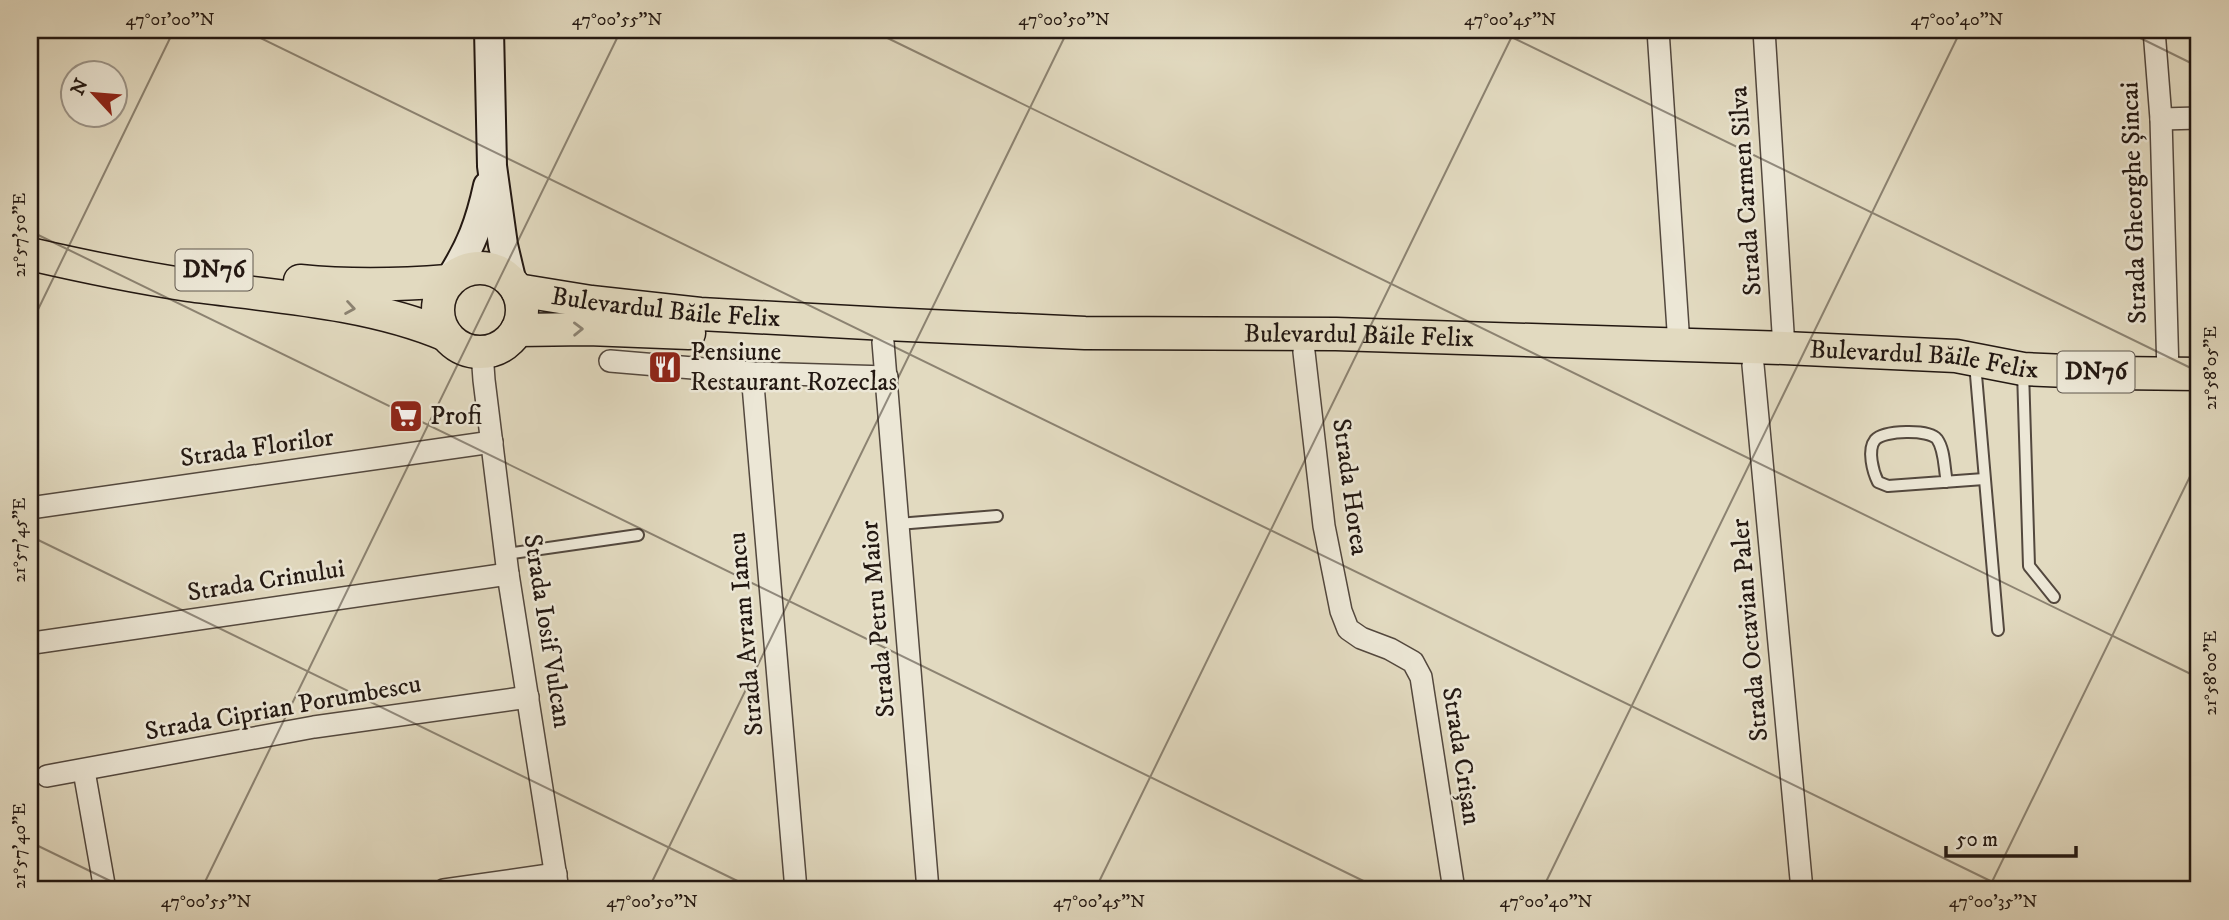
<svg xmlns="http://www.w3.org/2000/svg" width="2229" height="920" viewBox="0 0 2229 920" font-family="'IM FELL DW Pica',serif">
<rect width="100%" height="100%" fill="#e2dac0"/>
<filter id="stains"><feTurbulence type="fractalNoise" baseFrequency=".00286" numOctaves="4"/><feColorMatrix values="0 0 0 0 .2 0 0 0 0 .09 0 0 0 0 .02 0 0 0 .5 -.17"/></filter>
<radialGradient id="worn" r=".72"><stop offset=".6" stop-color="#630" stop-opacity="0"/><stop offset="1" stop-color="#630" stop-opacity=".3"/></radialGradient>
<g fill="none" stroke-linecap="round" stroke-linejoin="round">
<g stroke="#53483e" stroke-width="14">
<g id="lane">
<polyline points="2023,371 2029,566 2054,597"/>
<polyline points="1976,375 1998,630"/>
<path d="M 1947,482 C 1944,469 1945,450 1937,439 C 1929,429 1884,430 1875,440 C 1867,450 1873,472 1878,482 L 1888,486 L 1984,479"/>
<polyline points="898,524 997,516"/>
<polyline points="506,554 638,535"/>
</g>
</g>
<g stroke="#53483e" stroke-width="24">
<g id="street">
<polyline points="1658,30 1679,345"/>
<polyline points="1764,30 1784,348"/>
<polyline points="2154,30 2161,119 2168,374"/>
<polyline points="2161,119 2199,118"/>
<polyline points="883,342 928,890"/>
<polyline points="482,352 484,380 508,574 558,890"/>
<polyline points="1304,352 1324,526 1341,611 1348,629 1361,638 1390,649 1413,662 1421,677 1454,890"/>
<polyline points="610,361 752,373 887,377"/>
<polyline points="1753,365 1802,890"/>
<polyline points="752,373 796,890"/>
<polyline points="30,508 492,442"/>
<polyline points="33,643 508,574"/>
<polyline points="84,771 105,890"/>
<polyline points="47,776 314,727 528,697"/>
<polyline points="444,890 556,874"/>
</g>
</g>
<g stroke="#231812" stroke-width="32">
<g id="secondary">
<polyline points="489,30 492,166 503,245 512,283"/>
<path d="M 451,278 C 471,246 480,223 488,186"/>
</g>
</g>
<g stroke="#231812" stroke-width="35">
<g id="primary">
<path d="M 30,254 C 82,266 135,277 188,285 C 271,296 369,302 446,335"/>
<circle cx="480" cy="310" r="42"/>
<path d="M 300,281 C 350,286 399,285 448,281"/>
<path id="s1" d="M 517,290 L 591,302 L 700,314 L 886,324 L 1085,333 L 1336,334 L 1784,348 L 1956,356 L 2023,369 L 2114,373 L 2199,374"/>
<polyline points="517,330 588,329 689,333"/>
</g>
</g>
<use href="#lane" stroke="#ece7d6" stroke-width="10"/>
<use href="#street" stroke="#ece7d6" stroke-width="21"/>
<use href="#secondary" stroke="#ece7d6" stroke-width="28"/>
<use href="#primary" stroke="#e2dac0" stroke-width="32"/>
</g>
<defs><path id="oneway-chevron" d="M-2-3.5L2.5 0L-2 3.5" fill="none" stroke-width="1.6" stroke-linecap="round" stroke-linejoin="round" transform="scale(1.75)"/></defs>
<g stroke="#8c8372">
<use href="#oneway-chevron" transform="translate(350 308) rotate(9)"/>
<use href="#oneway-chevron" transform="translate(578 329) rotate(-1)"/>
</g>
<path fill="none" stroke="#231812" stroke-width="2" stroke-opacity="0.45" d="M 244,30 L 2009,890M 871,30 L 2199,678M 1497,30 L 2199,372M 2124,30 L 2199,67M 30,231 L 1382,890M 30,326 L 174,30M 30,536 L 756,890M 30,842 L 129,890M 201,890 L 621,30M 648,890 L 1068,30M 1095,890 L 1515,30M 1542,890 L 1961,30M 1988,890 L 2199,458"/>
<defs>
<g id="restaurant-square" transform="scale(1.75)"><rect x="-9" y="-9" width="18" height="18" rx="4" fill="#8f2418" stroke="#ece7d6"/><path d="M-5-6h1v4h1v-4h1v4h1v-4h1v5L-1.5 .5V6h-2V.5L-5-1ZM5-6V6H3V1.5H1.5Q1.5-4 5-6Z" fill="#fff"/></g>
<g id="supermarket-square" transform="scale(1.75)"><rect x="-9" y="-9" width="18" height="18" rx="4" fill="#8f2418" stroke="#ece7d6"/><path d="M-6-5.5h2.5l.6 2H6L4.5 2H-2.5L-4.4-4H-6ZM-1.5 3.2a1.3 1.3 0 1 0 .1 0ZM3 3.2a1.3 1.3 0 1 0 .1 0Z" fill="#fff"/></g>
</defs>
<g fill-rule="evenodd">
<use href="#restaurant-square" x="665" y="367"/>
<use href="#supermarket-square" x="406" y="416"/>
</g>
<g text-anchor="middle" dominant-baseline="central" stroke-width="5" stroke-linejoin="round" paint-order="stroke">
<g fill="#ece7d6" stroke="#5f564d" stroke-width="2">
<rect x="175.5" y="249.5" width="77" height="41" rx="5"/>
<rect x="2057.5" y="351.5" width="77" height="41" rx="5"/>
</g>
<g font-size="24" font-weight="bold" fill="#231812">
<text x="214" y="270">DN76</text>
<text x="2096" y="372">DN76</text>
</g>
<g font-size="26" fill="#231812" stroke="#ece7d6">
<text transform="translate(1746 191) rotate(-94)">Strada Carmen Silva</text>
<text transform="translate(2134 203) rotate(-92)">Strada Gheorghe Șincai</text>
<text stroke="none"><textPath href="#s1" startOffset="150">Bulevardul Băile Felix</textPath></text>
<text stroke="none"><textPath href="#s1" startOffset="844">Bulevardul Băile Felix</textPath></text>
<text stroke="none"><textPath href="#s1" startOffset="1410">Bulevardul Băile Felix</textPath></text>
<text transform="translate(257 448) rotate(-8)">Strada Florilor</text>
<text transform="translate(1350 487) rotate(82)">Strada Horea</text>
<text transform="translate(266 581) rotate(-9)">Strada Crinului</text>
<text transform="translate(878 619) rotate(-95)">Strada Petru Maior</text>
<text transform="translate(1750 630) rotate(-95)">Strada Octavian Paler</text>
<text transform="translate(547 631) rotate(81)">Strada Iosif Vulcan</text>
<text transform="translate(746 634) rotate(-95)">Strada Avram Iancu</text>
<text transform="translate(283 708) rotate(-10)">Strada Ciprian Porumbescu</text>
<text transform="translate(1461 756) rotate(81)">Strada Crișan</text>
</g>
<g font-size="26" fill="#231812" stroke="#ece7d6" text-anchor="start">
<text x="690" y="352">Pensiune<tspan x="690" dy="30">Restaurant Rozeclas</tspan></text>
<text x="430" y="416">Profi</text>
</g>
</g>
<rect width="2229" height="920" fill="none" stroke="#e2dac0" stroke-width="77"/>
<g transform="translate(94 94) rotate(296)"><circle r="33" fill="#ece7d6" stroke="#9c9488" stroke-width="2"/>
<path d="M0-5L12 26L0 18L-12 26Z" fill="#8f2418"/>
<text y="-10" font-size="19" font-weight="bold" text-anchor="middle" fill="#231812">N</text>
</g>
<path d="M1946 846v10h130v-10" fill="none" stroke="#231812" stroke-width="3.5"/>
<text x="1956" y="846" font-size="21" fill="#231812" stroke="#ece7d6" stroke-width="5" paint-order="stroke">50 m</text>
<rect x="38" y="38" width="2152" height="843" fill="none" stroke="#231812" stroke-width="2.5"/>
<g font-size="18" text-anchor="middle" fill="#231812">
<text x="170" y="25">47°01'00"N</text>
<text x="617" y="25">47°00'55"N</text>
<text x="1064" y="25">47°00'50"N</text>
<text x="1510" y="25">47°00'45"N</text>
<text x="1957" y="25">47°00'40"N</text>
<text transform="translate(19 235) rotate(-90)" y="6">21°57'50"E</text>
<text transform="translate(2210 368) rotate(-90)" y="6">21°58'05"E</text>
<text transform="translate(19 540) rotate(-90)" y="6">21°57'45"E</text>
<text transform="translate(2210 673) rotate(-90)" y="6">21°58'00"E</text>
<text transform="translate(19 846) rotate(-90)" y="6">21°57'40"E</text>
<text x="206" y="907">47°00'55"N</text>
<text x="652" y="907">47°00'50"N</text>
<text x="1099" y="907">47°00'45"N</text>
<text x="1546" y="907">47°00'40"N</text>
<text x="1993" y="907">47°00'35"N</text>
</g>
<rect width="100%" height="100%" filter="url(#stains)"/>
<rect width="100%" height="100%" fill="url(#worn)"/>
</svg>
